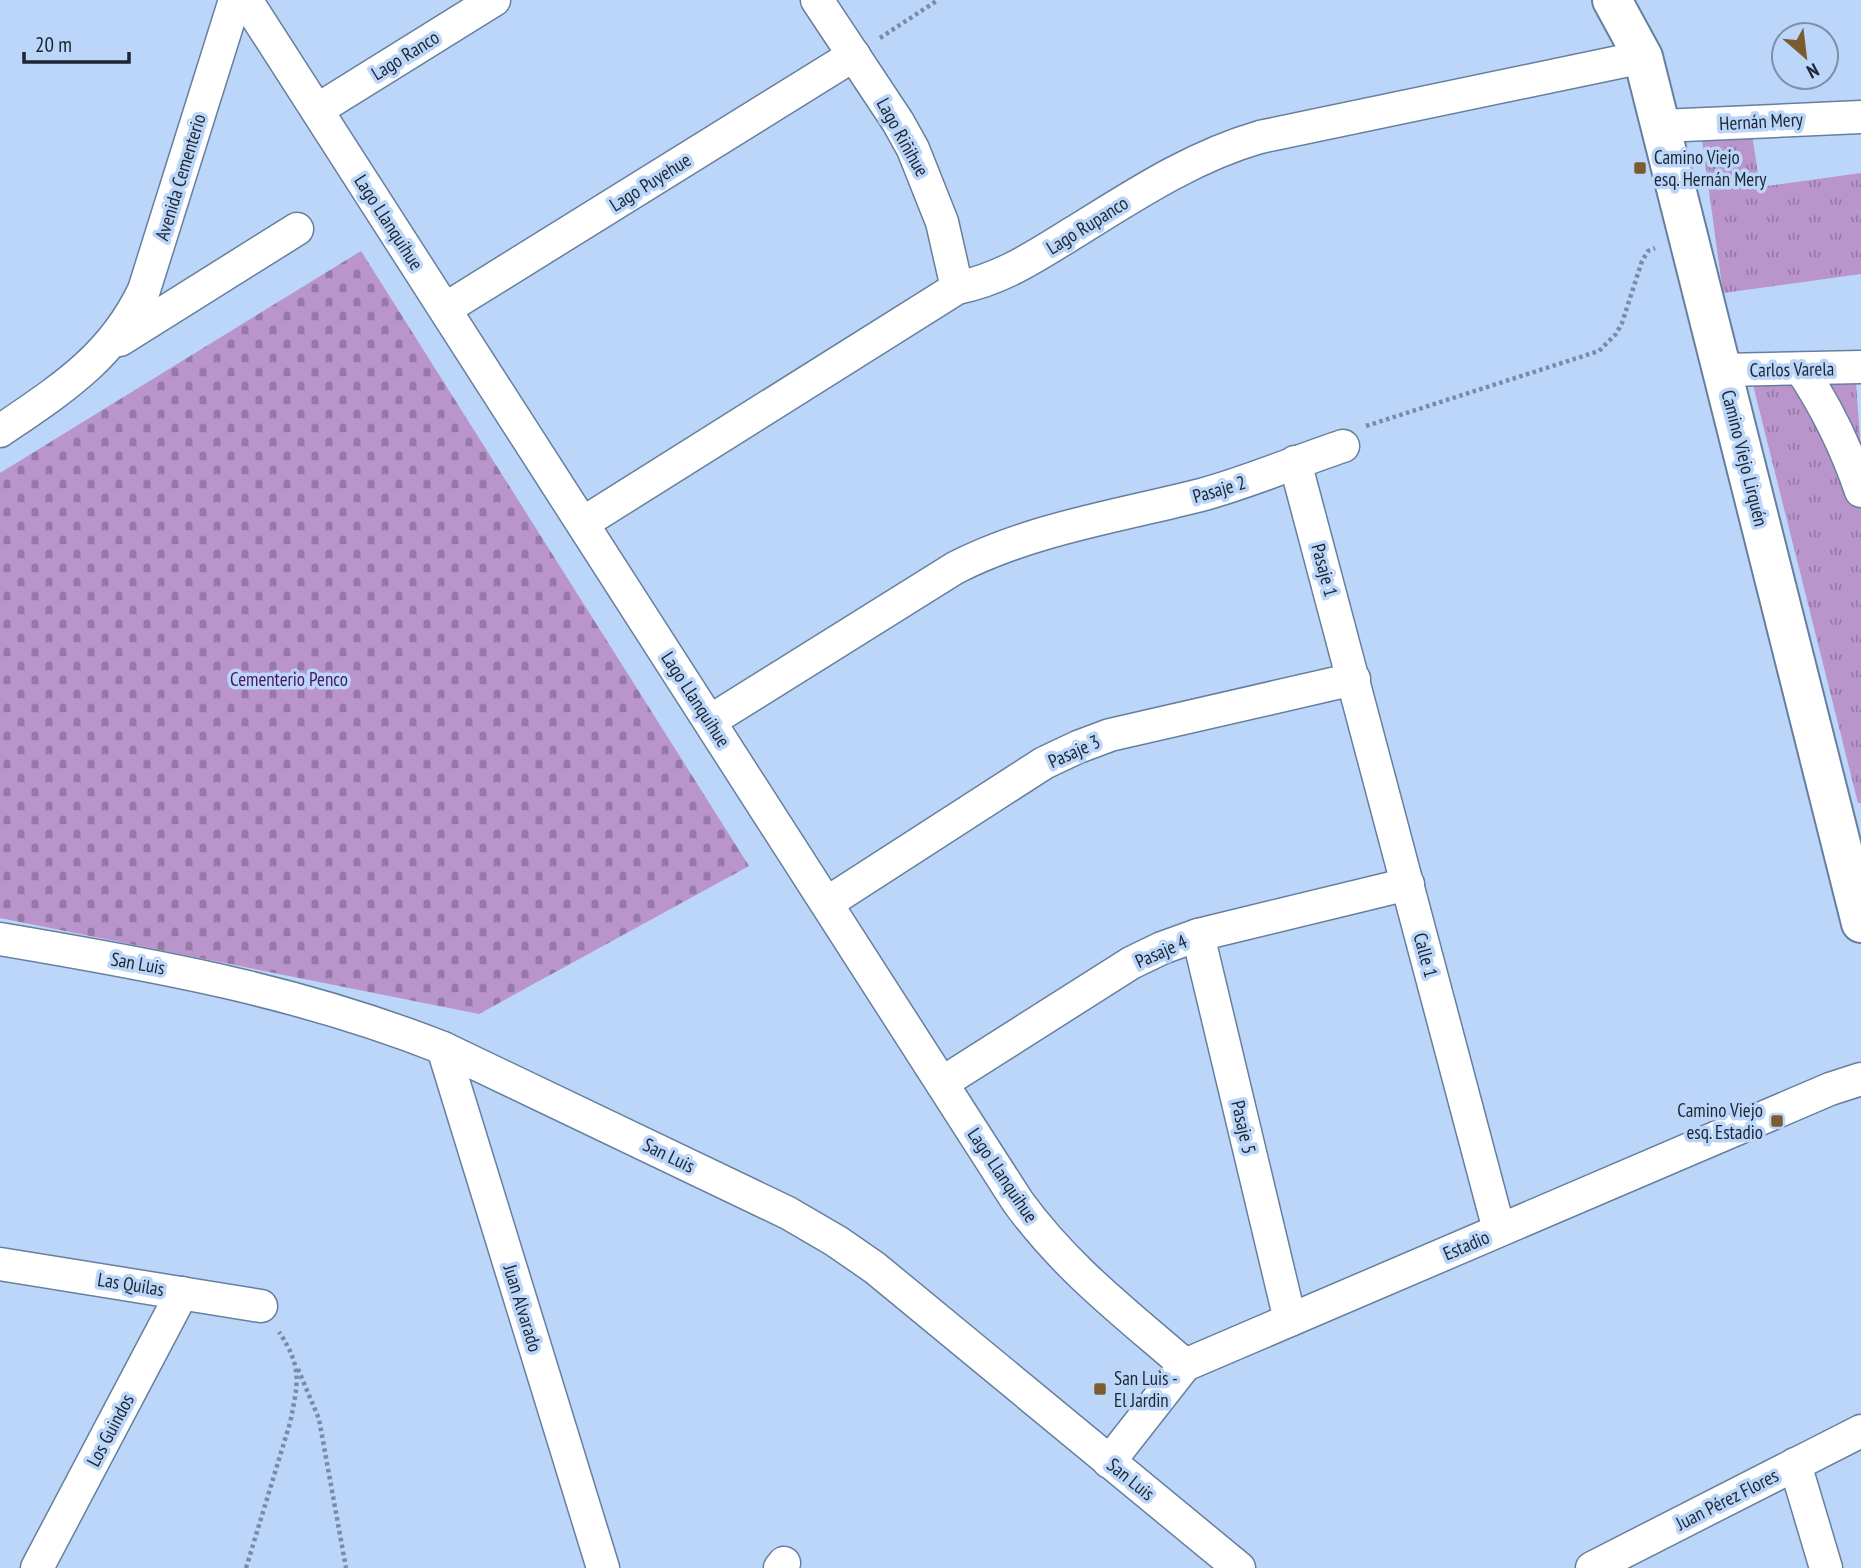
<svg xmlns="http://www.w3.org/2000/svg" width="1861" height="1568" viewBox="0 0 1861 1568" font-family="'PT Sans Narrow',sans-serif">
<defs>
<pattern id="grass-tufts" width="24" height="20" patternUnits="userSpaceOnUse" patternTransform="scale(1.75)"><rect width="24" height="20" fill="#ba95cc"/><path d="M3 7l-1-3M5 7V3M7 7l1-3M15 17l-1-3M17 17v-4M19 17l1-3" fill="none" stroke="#9679a6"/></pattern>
<pattern id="cemetery-stones" width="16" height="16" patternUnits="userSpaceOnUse" patternTransform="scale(1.75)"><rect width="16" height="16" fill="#ba95cc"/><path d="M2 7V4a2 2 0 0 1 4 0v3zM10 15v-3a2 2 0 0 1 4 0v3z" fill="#9679a6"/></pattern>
</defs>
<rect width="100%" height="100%" fill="#bbd6f8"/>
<g fill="url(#grass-tufts)">
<polygon points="1752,134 1760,187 1861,173 1861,274 1723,293 1702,140"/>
<polygon points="1752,381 1856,383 1861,451 1861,803 1858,803"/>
</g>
<polygon fill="url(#cemetery-stones)" points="361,251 749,866 479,1014 0,918 0,473"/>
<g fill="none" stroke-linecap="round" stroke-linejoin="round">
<g stroke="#667f9e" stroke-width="35">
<g id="minor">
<path d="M 246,0 L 1018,1202 C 1066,1268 1124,1312 1185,1365"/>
<polyline points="817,0 898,122 913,149 942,222 957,288"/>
<polyline points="317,110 494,0"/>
<polyline points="1661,126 1861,117"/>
<polyline points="445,309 854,55"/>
<polyline points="120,340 297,229"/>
<path d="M 1801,369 C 1827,408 1846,447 1861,491"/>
<polyline points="1723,370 1861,367"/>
<path d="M 0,431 C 60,390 112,358 144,290 L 235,0"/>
<polyline points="1295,462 1499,1230"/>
<path d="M 583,523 L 957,288 C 1002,279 1034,257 1073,233 C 1133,196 1191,157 1260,137 L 1643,57"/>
<path d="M 710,721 L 955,568 C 1031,529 1118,516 1201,495 C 1249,482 1295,462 1343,446"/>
<polyline points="827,903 1044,763 1078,747 1110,735 1354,679"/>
<polyline points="1198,935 1290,1320"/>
<path d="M 0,939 C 154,965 296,990 443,1048 L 788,1213 L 836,1241 L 875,1268 L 1239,1568"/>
<polyline points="443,1048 603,1568"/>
<polyline points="942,1083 1131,963 1162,948 1198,935 1408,884"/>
<polyline points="0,1264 261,1306"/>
<polyline points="1109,1462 1185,1365 1830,1089 1861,1079"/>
<polyline points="1795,1464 1826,1568"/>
<polyline points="37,1568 182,1293"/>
<polyline points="780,1568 784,1563"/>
<polyline points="1592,1568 1861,1431"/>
</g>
</g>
<g stroke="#667f9e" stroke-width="42">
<polyline id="tertiary" points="1612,0 1643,57 1861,923"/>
</g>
<g stroke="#788ca5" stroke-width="4.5" stroke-dasharray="3.5 3.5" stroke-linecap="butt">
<polyline points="880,38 938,0"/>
<polyline points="1366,426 1599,351 1616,334 1622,323 1642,261 1648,251 1655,248"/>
<polyline points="298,1369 319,1419 346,1568"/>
<path d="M 246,1568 L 290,1423 C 298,1383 303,1368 279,1332"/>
</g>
<use href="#minor" stroke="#fff" stroke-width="32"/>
<use href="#tertiary" stroke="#fff" stroke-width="38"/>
</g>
<g fill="#7b5c31" stroke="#bbd6f8" stroke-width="2.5">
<rect x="1633" y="161" width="14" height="14" rx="3.5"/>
<rect x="1770" y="1114" width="14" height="14" rx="3.5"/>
<rect x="1093" y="1382" width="14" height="14" rx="3.5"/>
</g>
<g text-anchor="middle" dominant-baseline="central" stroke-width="7" stroke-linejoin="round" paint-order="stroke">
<g font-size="19" fill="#1c2632" stroke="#bbd6f8">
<text transform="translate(405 55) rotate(-32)">Lago Ranco</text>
<text transform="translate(1761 121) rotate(-3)">Hernán Mery</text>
<text transform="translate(903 137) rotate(61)">Lago Riñihue</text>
<text transform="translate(180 177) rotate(-73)">Avenida Cementerio</text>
<text transform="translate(650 182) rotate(-32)">Lago Puyehue</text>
<text transform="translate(389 222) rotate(57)">Lago Llanquihue</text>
<text transform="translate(1087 225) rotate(-32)">Lago Rupanco</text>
<text transform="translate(1792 369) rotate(-1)">Carlos Varela</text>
<text transform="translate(1745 458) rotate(76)">Camino Viejo Lirquén</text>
<text transform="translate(1219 489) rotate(-16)">Pasaje 2</text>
<text transform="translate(1325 570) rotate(75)">Pasaje 1</text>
<text transform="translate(696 699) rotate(57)">Lago Llanquihue</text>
<text transform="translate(1074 751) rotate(-24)">Pasaje 3</text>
<text transform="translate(1161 951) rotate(-24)">Pasaje 4</text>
<text transform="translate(1426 955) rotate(75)">Calle 1</text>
<text transform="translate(138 963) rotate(10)">San Luis</text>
<text transform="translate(1244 1127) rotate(77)">Pasaje 5</text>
<text transform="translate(669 1155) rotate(26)">San Luis</text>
<text transform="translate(1003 1175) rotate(56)">Lago Llanquihue</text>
<text transform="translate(1466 1245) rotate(-23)">Estadio</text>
<text transform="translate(131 1284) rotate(9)">Las Quilas</text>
<text transform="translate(523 1308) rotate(73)">Juan Alvarado</text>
<text transform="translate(110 1430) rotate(-62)">Los Guindos</text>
<text transform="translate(1131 1479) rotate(39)">San Luis</text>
<text transform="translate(1727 1499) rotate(-27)">Juan Pérez Flores</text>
</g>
<g font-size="19" fill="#1c2632" stroke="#bbd6f8" text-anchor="start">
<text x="1654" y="157">Camino Viejo<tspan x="1654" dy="22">esq. Hernán Mery</tspan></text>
<text x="1763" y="1110" text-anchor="end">Camino Viejo<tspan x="1763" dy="22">esq. Estadio</tspan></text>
<text x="1114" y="1378">San Luis -<tspan x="1114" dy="22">El Jardin</tspan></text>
</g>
<g font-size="19" fill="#4c1363" stroke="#bbd6f8">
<text x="289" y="679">Cementerio Penco</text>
</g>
</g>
<g transform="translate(1805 56) rotate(152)"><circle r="33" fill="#bbd6f8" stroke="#7b90a9" stroke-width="2"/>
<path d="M0-5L12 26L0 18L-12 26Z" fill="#7b5c31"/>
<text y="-10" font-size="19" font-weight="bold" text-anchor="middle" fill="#1c2632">N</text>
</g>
<path d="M24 52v10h105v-10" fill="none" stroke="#1c2632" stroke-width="3.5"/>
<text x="35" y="52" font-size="21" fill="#1c2632" stroke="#bbd6f8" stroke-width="5" paint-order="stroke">20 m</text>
</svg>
